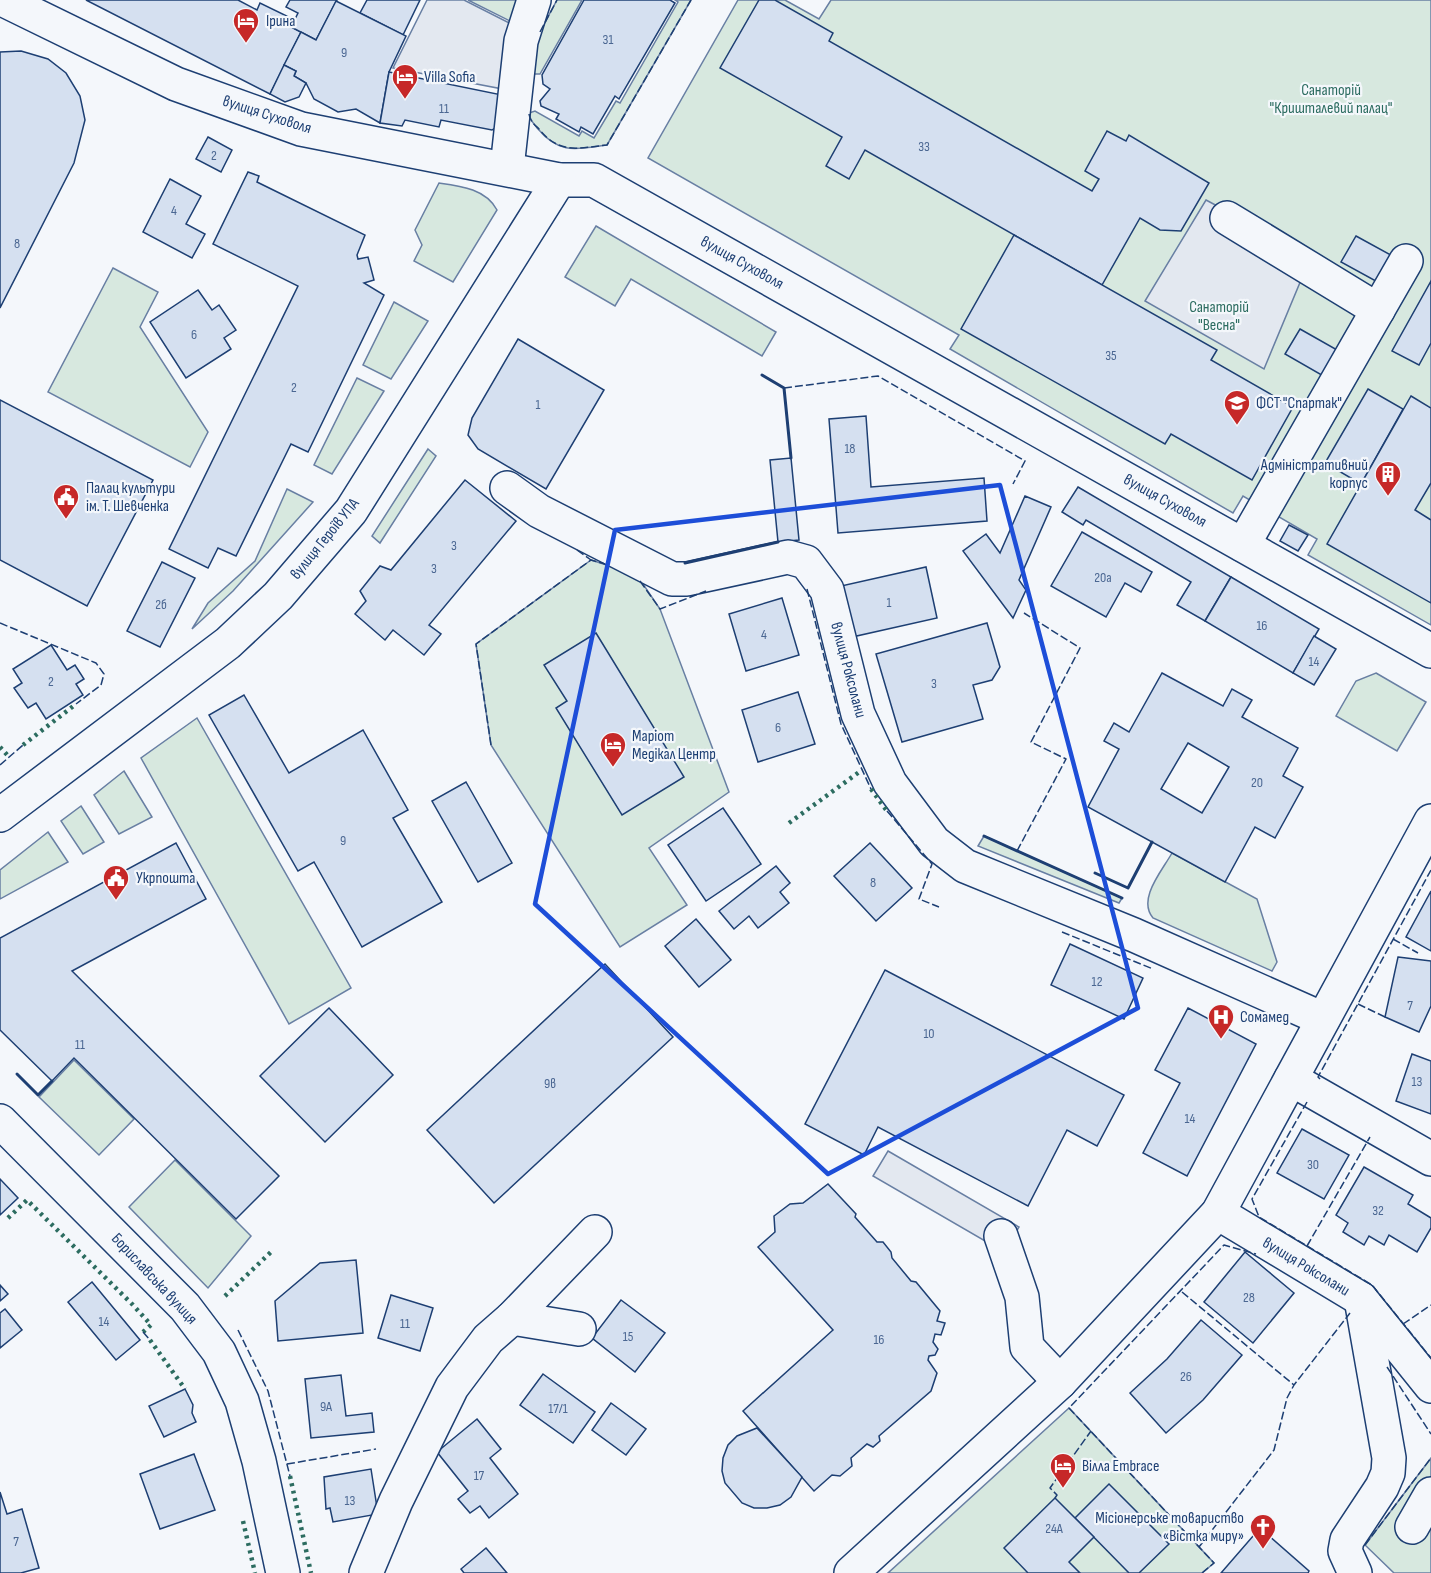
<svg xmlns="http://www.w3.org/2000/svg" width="1431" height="1573" viewBox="0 0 1431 1573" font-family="'Sofia Sans Condensed',sans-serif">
<rect width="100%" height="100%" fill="#f4f7fb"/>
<g fill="#d7e8df" stroke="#687fa3" stroke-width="1.5">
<polygon points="468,0 523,0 516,24"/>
<polygon points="557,0 582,0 540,74 531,74 535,41"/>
<path d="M 675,0 L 691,0 L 607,145 C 577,149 560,155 538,129 C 533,123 530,120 529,113 L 535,111 L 579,136 L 582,131 L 594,138 L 616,101 L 620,103 L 678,2 Z"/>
<polygon points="738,0 785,0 819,19 831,0 1431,0 1431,625 1308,555 1317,539 1243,496 1233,513 950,349 959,335 648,158"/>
<path d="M 439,183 C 461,186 486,189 497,210 L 453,282 L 414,261 L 422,245 L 415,230 Z"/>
<polygon points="596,226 776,332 762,356 631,279 615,306 565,277"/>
<polygon points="113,268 158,292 140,327 208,432 190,467 48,392"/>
<polygon points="394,302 428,321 391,379 363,365"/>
<polygon points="357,378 384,391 332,474 314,465"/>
<polygon points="428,449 436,456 380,543 372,536"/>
<polygon points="287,489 313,502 233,591 192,629 208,603 255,561"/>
<polygon points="591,560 616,568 641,581 660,609 729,792 649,848 687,905 620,947 491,745 476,644"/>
<polygon points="1376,673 1426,702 1397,751 1336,716 1356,681"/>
<polygon points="197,718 351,988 289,1024 141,758"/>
<polygon points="124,771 152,817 119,834 94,795"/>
<polygon points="81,806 104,842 83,854 61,821"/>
<polygon points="48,832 68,862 0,899 0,870"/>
<polygon points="984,836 1122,898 1119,903 978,846"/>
<path d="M 1172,853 L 1257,899 L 1277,962 L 1272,971 L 1153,918 C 1137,899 1162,871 1172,853 Z"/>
<polygon points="74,1060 134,1119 99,1155 39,1097"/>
<polygon points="175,1160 251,1236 208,1288 129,1207"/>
<polygon points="1069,1408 1214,1563 1202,1573 888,1573"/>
<polygon points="1431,1458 1431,1573 1394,1573 1365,1545"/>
</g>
<g fill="#e3e8f0" stroke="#687fa3" stroke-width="1.5">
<polygon points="427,0 464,0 515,26 508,90 393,68"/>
<polygon points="1206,200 1311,256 1264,369 1145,301"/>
<polygon points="888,1151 1019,1227 1004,1252 873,1176"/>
</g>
<g fill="#d5e0f0" stroke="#1d3f73" stroke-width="1.5" fill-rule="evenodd">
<polygon points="86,0 238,0 257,10 260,3 295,20 291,27 301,32 270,94"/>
<polygon points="290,0 337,0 316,40 291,27 298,13 286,7"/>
<polygon points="367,0 420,0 403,35 360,13"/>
<polygon points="584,0 670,0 675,3 619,99 615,96 593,134 581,127 579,132 556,119 559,114 541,106 540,101 550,89 543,84 542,75"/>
<polygon points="759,0 775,0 833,33 829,41 1092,191 1099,179 1085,171 1107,131 1126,141 1129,135 1209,183 1181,231 1160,230 1140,218 1102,285 865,150 849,179 826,166 842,137 720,68"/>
<polygon points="336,1 406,36 389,72 380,123 356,109 338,112 314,99 306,83 294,76 296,71 284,65 301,32 316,40"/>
<polygon points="21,51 48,59 66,73 80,96 85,120 74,163 0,308 0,52"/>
<polygon points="284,65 296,71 294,76 306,83 299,97 285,102 270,94"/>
<polygon points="389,72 507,96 505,121 492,130 441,120 439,127 405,120 402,126 380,123"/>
<polygon points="208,137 232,150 221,172 196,159"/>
<polygon points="248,172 259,176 257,182 365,235 357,255 358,259 368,257 374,280 364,283 384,295 308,452 291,444 236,556 218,548 208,568 169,549 298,286 213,244"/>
<polygon points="170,179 201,196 186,224 205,234 192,258 143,232"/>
<polygon points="1014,235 1217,350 1211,360 1293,407 1252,480 1171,434 1165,444 961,329"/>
<polygon points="1356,236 1398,259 1383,285 1341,262"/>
<polygon points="1431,281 1431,343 1419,365 1392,351"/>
<polygon points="198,290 212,310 219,305 236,330 224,338 231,349 186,378 150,322"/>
<polygon points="1300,329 1346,355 1332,381 1285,354"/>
<polygon points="518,339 604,390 546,489 478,449 468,435 472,418"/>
<polygon points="1368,389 1403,409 1361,484 1325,463"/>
<polygon points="1411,396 1431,408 1431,483 1415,510 1431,520 1431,603 1327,544"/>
<polygon points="0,400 153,480 87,606 0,560"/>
<polygon points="866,416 871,487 984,478 987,521 838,533 829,419"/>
<polygon points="791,458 799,540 778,542 770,460"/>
<polygon points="465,480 516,521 429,625 441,634 424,655 393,630 385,640 355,614 366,601 360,591 380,566 391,570"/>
<polygon points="1078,487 1231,577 1205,621 1177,605 1191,582 1086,520 1083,525 1062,512"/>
<polygon points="1025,496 1051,507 1019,580 1026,590 1013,618 963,551 986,534 1000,553"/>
<polygon points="1289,525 1308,535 1298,551 1280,541"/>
<polygon points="1082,532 1152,572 1141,592 1125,583 1106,617 1051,586"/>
<polygon points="162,562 195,578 160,647 127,631"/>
<polygon points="926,567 937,618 852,637 841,586"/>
<polygon points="1231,577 1319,629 1293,673 1205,621"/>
<polygon points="782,598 799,655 746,671 729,614"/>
<polygon points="987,623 1000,667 992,680 973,685 983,719 902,742 876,654"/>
<polygon points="596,633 684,777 622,815 556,708 567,701 544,665"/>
<polygon points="1314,636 1336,649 1314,685 1293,673"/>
<polygon points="51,645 67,670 75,665 84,679 76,684 83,695 46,719 36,703 28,708 14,688 22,683 13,669"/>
<path d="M 1162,673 L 1223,706 L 1232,689 L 1252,700 L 1242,717 L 1298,748 L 1283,776 L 1303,787 L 1275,838 L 1255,827 L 1225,882 L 1088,807 L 1119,749 L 1104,741 L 1114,723 L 1129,732 ZM 1188,743 L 1229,767 L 1202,813 L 1161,789 Z"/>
<polygon points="798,692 815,744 758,762 742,710"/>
<polygon points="244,695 289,773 363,730 408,810 393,818 442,902 362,947 314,862 298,871 209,715"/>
<polygon points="466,782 512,863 478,882 432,801"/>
<polygon points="723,808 761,864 706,901 668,845"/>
<polygon points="176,843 206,899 72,971 279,1176 236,1219 74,1058 52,1081 0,1030 0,938"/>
<polygon points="870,843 912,888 876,921 834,876"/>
<polygon points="776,866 790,883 780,892 789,903 758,928 749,916 734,929 719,911"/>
<polygon points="1431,891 1431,951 1406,937"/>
<polygon points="696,919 731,960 699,987 665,946"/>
<polygon points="1070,944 1143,978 1124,1019 1051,985"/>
<polygon points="1398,957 1431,961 1431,1006 1419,1032 1385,1017"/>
<polygon points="605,964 673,1037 494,1203 427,1130"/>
<polygon points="885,970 1124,1095 1097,1146 1067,1130 1028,1206 878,1127 864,1155 805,1124"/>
<polygon points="329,1008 393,1075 325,1142 260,1076"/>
<polygon points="1188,1008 1256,1044 1187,1176 1143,1153 1180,1083 1155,1070"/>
<polygon points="1412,1054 1431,1061 1431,1114 1396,1101"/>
<polygon points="1302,1129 1349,1155 1324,1199 1277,1173"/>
<polygon points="1364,1167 1413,1195 1408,1204 1431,1218 1431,1228 1417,1252 1389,1235 1384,1245 1369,1236 1364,1245 1343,1232 1348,1223 1336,1215"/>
<polygon points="0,1179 18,1198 0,1215"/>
<polygon points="828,1184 856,1214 855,1217 877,1242 883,1242 891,1252 892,1258 911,1281 916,1282 940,1311 937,1321 945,1323 941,1335 935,1334 933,1342 938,1349 935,1355 929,1356 928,1360 937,1373 931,1391 879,1436 880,1441 873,1447 867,1444 851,1458 852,1466 840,1476 832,1475 814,1491 743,1411 833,1330 758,1247 775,1232 774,1216 790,1204 803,1203"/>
<polygon points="1245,1252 1294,1293 1253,1343 1204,1302"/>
<polygon points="356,1260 363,1333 278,1341 275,1301 320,1263"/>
<polygon points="92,1282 140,1340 116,1360 68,1302"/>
<polygon points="0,1285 8,1294 0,1301"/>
<polygon points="391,1295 433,1308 420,1351 378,1338"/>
<polygon points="621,1300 665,1333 635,1372 592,1338"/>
<polygon points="5,1309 22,1330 0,1348 0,1313"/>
<polygon points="1201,1320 1242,1355 1203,1400 1166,1433 1130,1393 1167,1359"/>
<polygon points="543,1374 595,1412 573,1443 520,1405"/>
<polygon points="341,1375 346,1416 372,1413 374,1432 311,1438 305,1379"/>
<polygon points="185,1389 193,1405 192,1413 196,1422 164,1437 149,1406"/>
<polygon points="611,1403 646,1429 626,1455 592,1430"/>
<polygon points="477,1419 501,1449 490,1458 518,1494 489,1518 480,1506 470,1513 458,1499 468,1491 437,1452"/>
<polygon points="757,1428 802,1477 791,1497 780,1505 767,1508 754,1508 742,1503 725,1483 722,1471 723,1458 728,1445 737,1436"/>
<polygon points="194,1454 215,1510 160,1529 140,1474"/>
<polygon points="371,1469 378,1514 333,1522 330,1508 326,1509 324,1477"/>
<polygon points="1109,1484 1169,1544 1139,1573 1129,1573 1075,1518"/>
<polygon points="0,1492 7,1514 22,1509 39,1568 21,1573 0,1573"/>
<polygon points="1055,1498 1094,1537 1069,1562 1080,1573 1028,1573 1004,1548"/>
<polygon points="1260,1528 1309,1571 1308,1573 1221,1573"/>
<polygon points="486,1548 507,1573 464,1573 461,1569"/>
</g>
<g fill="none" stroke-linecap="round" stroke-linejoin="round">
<g stroke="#1d3f73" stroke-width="36">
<g id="minor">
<polyline points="4,0 176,84 301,129 559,180 594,180 1431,651"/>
<polyline points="507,168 521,41 534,0"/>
<polyline points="1227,218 1378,310"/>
<polyline points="507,488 539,511 672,579 687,579 788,557 806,562 827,590 858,714 890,783 934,842 965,866 1134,935 1323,1019"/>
<polyline points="1243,545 1406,261"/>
<polyline points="0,815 228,643 278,596 351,511 559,180"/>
<polyline points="1291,1079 1431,1159"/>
<polyline points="0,1121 185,1307 219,1352 242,1401 259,1461 283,1573"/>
<polyline points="1218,1213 1361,1299 1431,1386"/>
<polyline points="1001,1236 1022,1297 1027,1347 1060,1382"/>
<polyline points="512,1318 579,1329"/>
<polyline points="1412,1527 1431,1494"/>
<polyline points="366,1573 396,1501 452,1387 488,1339 512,1318 595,1232"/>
<polyline points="851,1573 1060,1382 1218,1213 1431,821"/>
<polyline points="1355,1573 1345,1551 1347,1540 1382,1487 1388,1473 1389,1458 1361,1299"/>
</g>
</g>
<use href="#minor" stroke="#f4f7fb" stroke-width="33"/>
<g stroke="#2c6c60" stroke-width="4.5" stroke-dasharray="3 4.5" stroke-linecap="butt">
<polyline points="23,745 76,704"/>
<polyline points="0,747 9,757"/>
<polyline points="871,789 887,811"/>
<polyline points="789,823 862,770"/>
<polyline points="8,1218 27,1200 133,1305 151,1325 143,1332"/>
<polyline points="225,1296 272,1251"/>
<polyline points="150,1340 185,1389"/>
<polyline points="290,1476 311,1573"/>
<polyline points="243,1521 255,1573"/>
</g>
<g stroke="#1d3f73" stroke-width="1.5" stroke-dasharray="8 3" stroke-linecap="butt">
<polyline points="540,32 557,0"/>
<path d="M 529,114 C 530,121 534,124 539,129 C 560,155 578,148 607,145 L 691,0"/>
<polyline points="784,388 878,376 1025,461 1013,484"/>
<polyline points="577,550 591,560"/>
<polyline points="640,581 660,609 706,591"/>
<polyline points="807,589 841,724 871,789"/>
<polyline points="0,623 96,663 104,674 101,685 76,704"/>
<polyline points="491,745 476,644 591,560 605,564"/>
<polyline points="0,765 23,745"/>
<polyline points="887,811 932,864 919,899 939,907"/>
<polyline points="1017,851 1066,759 1031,742 1080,648 1024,613"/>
<polyline points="1062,932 1153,969"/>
<polyline points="1393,939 1418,953"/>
<polyline points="1358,1004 1385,1017"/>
<polyline points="1320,1079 1318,1077 1431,870"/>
<polyline points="1307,1102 1252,1199 1259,1217 1372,1285 1431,1358"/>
<polyline points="1307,1246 1370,1137"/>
<polyline points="1182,1292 1294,1385"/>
<polyline points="1403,1324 1431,1305"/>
<polyline points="238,1330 268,1391 290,1476"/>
<polyline points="143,1332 150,1340"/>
<polyline points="1387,1367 1431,1434"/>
<polyline points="287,1464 376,1449"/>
<polyline points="1055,1498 1057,1495 1050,1488 1091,1431"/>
<polyline points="1365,1545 1431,1458"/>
<polyline points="1199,1547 1274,1450 1287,1398 1294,1385 1350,1313"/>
<polyline points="1202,1573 1214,1563 1069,1408 1224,1245 1256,1254"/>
</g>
<g stroke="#1d3f73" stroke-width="3">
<polyline points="762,375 784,388 791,458"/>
<polyline points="685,563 778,542"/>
<polyline points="984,836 1122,898"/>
<polyline points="1095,873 1128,888 1152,842"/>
<polyline points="17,1074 38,1095 52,1081"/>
</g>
</g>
<path fill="none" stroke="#1d4ed8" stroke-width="4.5" stroke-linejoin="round" d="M 1000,485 L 1138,1008 L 828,1174 L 535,904 L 615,530 Z"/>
<defs>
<g id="hotel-pin" transform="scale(1.35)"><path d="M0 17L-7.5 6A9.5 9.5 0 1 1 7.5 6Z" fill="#c62828" stroke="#f4f7fb"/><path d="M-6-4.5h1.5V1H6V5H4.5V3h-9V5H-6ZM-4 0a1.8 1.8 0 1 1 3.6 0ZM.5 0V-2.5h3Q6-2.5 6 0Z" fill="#fff"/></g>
<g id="school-pin" transform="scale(1.35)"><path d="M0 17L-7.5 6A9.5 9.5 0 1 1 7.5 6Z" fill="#c62828" stroke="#f4f7fb"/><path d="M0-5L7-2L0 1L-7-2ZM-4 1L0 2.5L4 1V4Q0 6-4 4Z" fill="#fff"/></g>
<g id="building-pin" transform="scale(1.35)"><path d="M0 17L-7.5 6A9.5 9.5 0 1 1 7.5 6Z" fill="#c62828" stroke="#f4f7fb"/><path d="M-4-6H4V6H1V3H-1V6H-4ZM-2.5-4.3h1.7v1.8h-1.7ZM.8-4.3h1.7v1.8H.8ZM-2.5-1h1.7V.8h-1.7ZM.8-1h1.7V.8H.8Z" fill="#fff"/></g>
<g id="civic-pin" transform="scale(1.35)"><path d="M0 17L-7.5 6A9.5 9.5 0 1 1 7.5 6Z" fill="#c62828" stroke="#f4f7fb"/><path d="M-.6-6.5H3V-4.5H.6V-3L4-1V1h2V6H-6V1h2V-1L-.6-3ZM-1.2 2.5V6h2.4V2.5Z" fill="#fff"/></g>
<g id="hospital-pin" transform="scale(1.35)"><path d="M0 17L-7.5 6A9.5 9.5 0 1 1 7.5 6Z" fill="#c62828" stroke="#f4f7fb"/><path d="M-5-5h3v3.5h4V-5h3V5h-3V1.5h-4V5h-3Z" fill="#fff"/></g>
<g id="church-pin" transform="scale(1.35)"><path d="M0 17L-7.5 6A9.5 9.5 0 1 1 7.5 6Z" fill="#c62828" stroke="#f4f7fb"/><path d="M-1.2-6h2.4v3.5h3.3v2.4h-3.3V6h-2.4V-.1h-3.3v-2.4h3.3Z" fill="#fff"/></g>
</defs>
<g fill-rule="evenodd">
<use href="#hotel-pin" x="246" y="21"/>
<use href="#hotel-pin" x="405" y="77"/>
<use href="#school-pin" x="1237" y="403"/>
<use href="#building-pin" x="1388" y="474"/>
<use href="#civic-pin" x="66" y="497"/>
<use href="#hotel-pin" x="613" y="745"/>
<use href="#civic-pin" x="116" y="878"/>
<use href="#hospital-pin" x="1221" y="1017"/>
<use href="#hotel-pin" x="1063" y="1466"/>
<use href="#church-pin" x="1263" y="1527"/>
</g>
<g text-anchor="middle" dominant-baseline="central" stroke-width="4.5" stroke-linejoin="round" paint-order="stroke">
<g font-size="14" fill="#4b6792">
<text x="608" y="39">31</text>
<text x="344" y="52">9</text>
<text x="444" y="108">11</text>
<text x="924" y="146">33</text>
<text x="214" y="155">2</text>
<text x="174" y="210">4</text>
<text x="17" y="243">8</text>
<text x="194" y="334">6</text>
<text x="1111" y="355">35</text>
<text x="294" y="387">2</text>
<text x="538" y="404">1</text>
<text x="850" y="448">18</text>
<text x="454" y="545">3</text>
<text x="434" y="568">3</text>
<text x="1103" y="577">20а</text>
<text x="889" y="602">1</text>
<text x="161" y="604">2б</text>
<text x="1262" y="625">16</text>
<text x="764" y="634">4</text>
<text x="1314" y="661">14</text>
<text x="51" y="681">2</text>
<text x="934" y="683">3</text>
<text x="778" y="727">6</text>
<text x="1257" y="782">20</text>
<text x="343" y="840">9</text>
<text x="873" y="882">8</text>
<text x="1097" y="981">12</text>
<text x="1410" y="1005">7</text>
<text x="929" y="1033">10</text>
<text x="80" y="1044">11</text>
<text x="1417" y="1081">13</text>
<text x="550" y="1083">9в</text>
<text x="1190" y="1118">14</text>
<text x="1313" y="1164">30</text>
<text x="1378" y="1210">32</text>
<text x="1249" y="1297">28</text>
<text x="104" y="1321">14</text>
<text x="405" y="1323">11</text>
<text x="628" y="1336">15</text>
<text x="879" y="1339">16</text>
<text x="1186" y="1376">26</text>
<text x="326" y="1406">9А</text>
<text x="558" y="1408">17/1</text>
<text x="479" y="1475">17</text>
<text x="350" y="1500">13</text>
<text x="1054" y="1528">24А</text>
<text x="16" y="1541">7</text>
</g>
<g font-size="16" fill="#1d3f73" stroke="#f4f7fb" text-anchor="start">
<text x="266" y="21">Ірина</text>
<text x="424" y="77">Villa Sofia</text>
<text x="1256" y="403">ФСТ "Спартак"</text>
<text x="1368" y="465" text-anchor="end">Адміністративний<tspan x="1368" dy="18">корпус</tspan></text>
<text x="86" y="488">Палац культури<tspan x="86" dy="18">ім. Т. Шевченка</tspan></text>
<text x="632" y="736">Маріот<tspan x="632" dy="18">Медікал Центр</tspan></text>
<text x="136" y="878">Укрпошта</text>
<text x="1240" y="1017">Сомамед</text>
<text x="1082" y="1466">Вілла Embrace</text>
<text x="1244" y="1518" text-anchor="end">Місіонерське товариство<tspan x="1244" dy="18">«Вістка миру»</tspan></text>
</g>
<g font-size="16" fill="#2c6c60" stroke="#f4f7fb">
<text x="1331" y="90">Санаторій<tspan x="1331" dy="18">"Кришталевий палац"</tspan></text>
<text x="1219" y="307">Санаторій<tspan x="1219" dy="18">"Весна"</tspan></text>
</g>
<g font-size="16" fill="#1d3f73" stroke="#f4f7fb">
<text transform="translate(267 115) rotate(18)">вулиця Суховоля</text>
<text transform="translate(742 263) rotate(29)">вулиця Суховоля</text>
<text transform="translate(1165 501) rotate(29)">вулиця Суховоля</text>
<text transform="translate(325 539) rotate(-51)">вулиця Героїв УПА</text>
<text transform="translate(848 670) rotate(75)">вулиця Роксолани</text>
<text transform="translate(1306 1267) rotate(31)">вулиця Роксолани</text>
<text transform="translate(154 1279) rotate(47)">Бориславська вулиця</text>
</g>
</g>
</svg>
